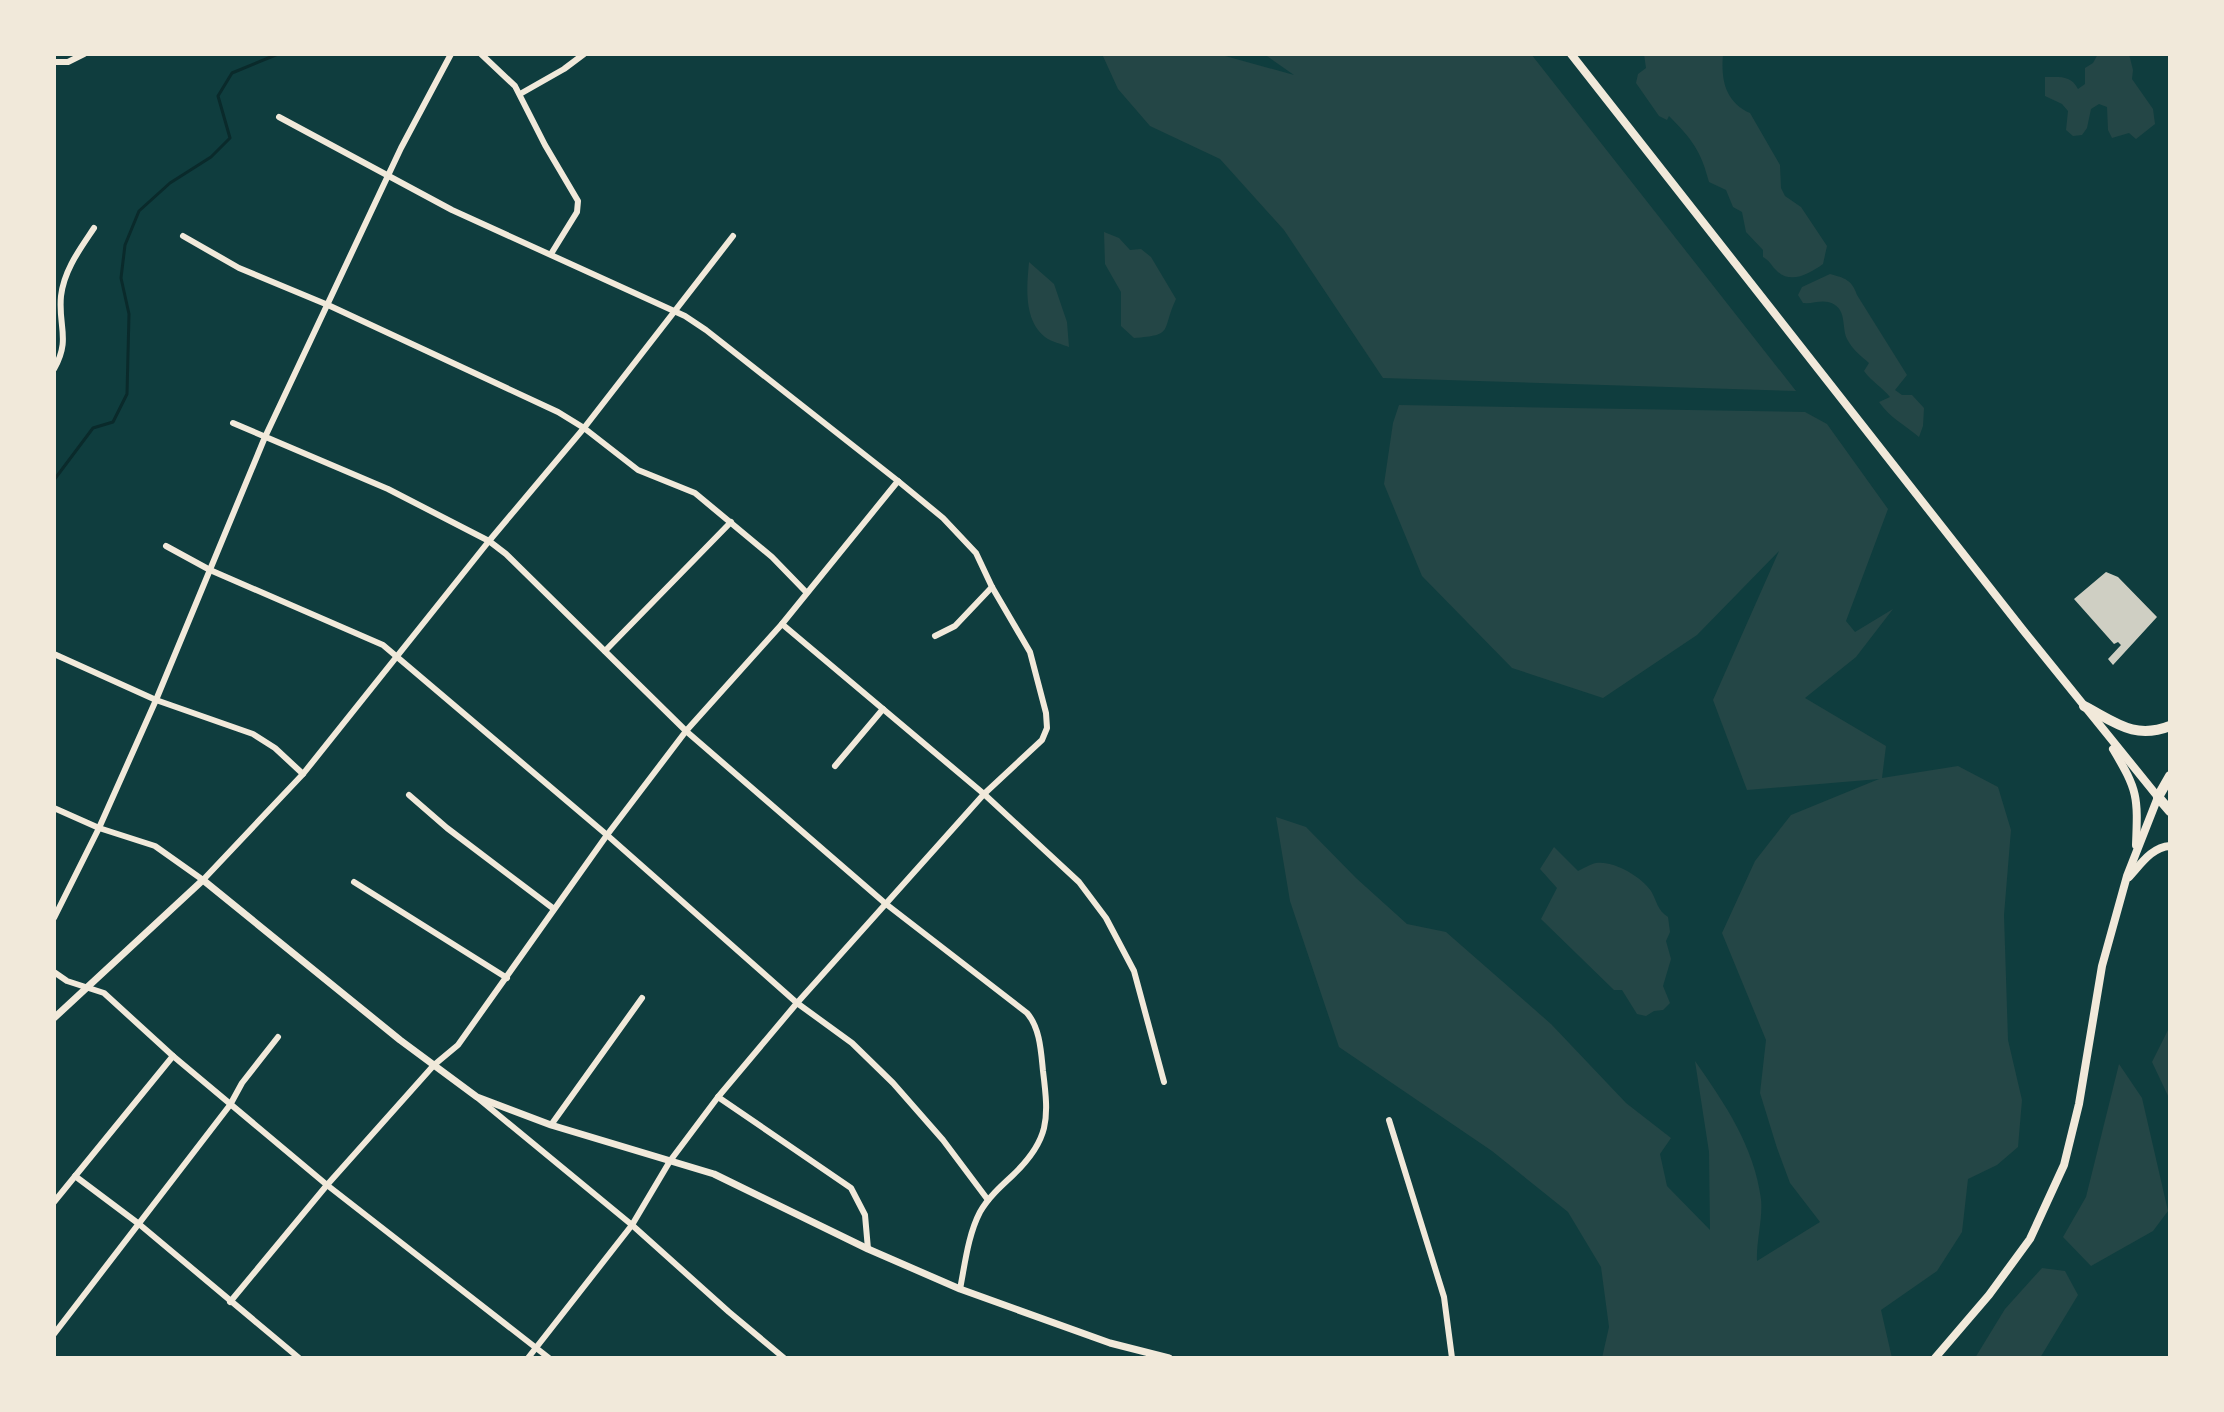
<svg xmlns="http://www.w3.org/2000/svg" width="2224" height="1412" viewBox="0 0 2224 1412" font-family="'DM Sans',sans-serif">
<rect width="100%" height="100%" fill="#0f3d3e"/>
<g fill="#244646">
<polygon points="1102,54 1218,54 1294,75 1264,54 1531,54 1796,391 1383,378 1284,230 1220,159 1150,126 1118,89"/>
<path d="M 1644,54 L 1723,54 C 1721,78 1724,101 1750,113 L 1780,165 L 1781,188 L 1785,196 L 1801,207 L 1827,246 L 1823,264 C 1809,274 1790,285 1776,270 C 1770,264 1770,261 1763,257 L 1763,250 L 1746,232 L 1742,212 L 1733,207 L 1726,190 L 1709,182 C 1701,151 1692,139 1669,116 L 1667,120 L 1659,116 L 1636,83 L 1638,74 L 1646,68 Z"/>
<path d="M 2098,54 L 2129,54 L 2133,70 L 2132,79 L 2153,109 L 2155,124 L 2136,139 L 2129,133 L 2112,138 L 2108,130 L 2107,107 L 2099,104 L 2091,109 L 2087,128 L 2082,135 L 2073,136 L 2066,130 L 2068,111 L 2062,104 L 2045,96 L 2045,77 C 2060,77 2071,75 2078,89 L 2085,84 L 2085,68 L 2093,63 Z"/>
<path d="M 1104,232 L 1119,238 L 1130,250 L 1141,249 L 1151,257 L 1176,299 C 1161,331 1175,335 1134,338 L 1121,326 L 1121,292 L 1105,264 Z"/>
<path d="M 1029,262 L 1054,284 L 1067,322 L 1069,347 C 1062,344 1051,342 1045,337 C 1023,320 1027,285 1029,262 Z"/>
<path d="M 1830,274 C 1845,278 1852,280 1857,295 L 1907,375 L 1895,390 L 1902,395 L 1912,395 L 1924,408 L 1923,426 L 1919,437 C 1905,425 1890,418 1879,402 L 1890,397 C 1882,387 1873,383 1864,371 L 1869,363 C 1861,356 1852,349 1847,339 C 1841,326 1848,307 1828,302 C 1820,300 1812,304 1803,303 L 1798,295 L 1802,287 Z"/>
<path d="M 1399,405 L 1805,412 L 1827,424 L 1888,509 L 1846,621 L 1855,632 L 1893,609 L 1856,657 L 1805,698 L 1886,746 L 1882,778 L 1958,766 L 1998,787 L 2011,830 L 2004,915 L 2008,1040 L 2022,1100 L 2018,1147 L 1997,1165 L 1968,1179 L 1962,1232 L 1937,1271 L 1881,1310 L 1892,1358 L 1602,1358 L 1609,1327 L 1601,1267 L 1568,1212 L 1492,1151 L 1339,1047 L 1290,901 L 1276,817 L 1306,827 L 1356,878 L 1407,924 L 1446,932 L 1551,1024 L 1626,1103 L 1671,1138 L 1660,1154 L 1667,1186 L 1710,1230 L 1709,1152 L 1695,1061 C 1725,1104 1754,1146 1761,1199 C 1763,1219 1756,1242 1757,1261 L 1820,1222 L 1790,1183 L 1777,1148 L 1760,1093 L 1766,1040 L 1722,933 L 1755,861 L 1791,815 L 1879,779 L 1747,790 L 1713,700 L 1779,551 L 1697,635 L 1603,698 L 1512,668 L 1422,576 L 1384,484 L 1393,423 Z"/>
<path d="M 1554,847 L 1578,871 C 1583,869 1590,864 1596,863 C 1613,860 1642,877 1651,891 C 1657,901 1657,910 1668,917 L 1670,932 L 1666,941 L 1671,959 L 1663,986 L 1670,1003 L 1663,1010 L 1654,1011 L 1646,1016 L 1637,1014 L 1622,990 L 1614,990 L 1541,919 L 1557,888 L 1540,869 Z"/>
<polygon points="2170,1026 2170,1100 2152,1062"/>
<polygon points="2119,1064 2142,1098 2168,1211 2153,1231 2091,1266 2063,1237 2086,1197"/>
<polygon points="2042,1268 2065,1271 2078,1295 2040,1358 1975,1358 2005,1309"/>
</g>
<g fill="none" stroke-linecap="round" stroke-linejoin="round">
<polyline stroke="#0a2a2b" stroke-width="3" points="54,480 93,428 113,422 127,394 129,314 121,278 125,245 139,211 170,183 211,157 230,138 218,96 232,73 278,54"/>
</g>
<polygon fill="#cfcfc3" points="2106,572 2118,577 2157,617 2113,665 2108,659 2121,645 2118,642 2114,644 2074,599"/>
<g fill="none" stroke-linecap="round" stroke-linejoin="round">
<g stroke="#f1e9da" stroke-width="6">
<polyline points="481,54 515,86 545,145 578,201 577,212 551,254"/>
<polyline points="54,62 68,62 84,54"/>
<polyline points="520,94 564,69 584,54"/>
<polyline points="279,117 452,210 685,316 706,330 898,481 943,518 976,553 992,587 1030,652 1046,713 1047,728 1042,740 984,794 797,1003 718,1097 670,1161 632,1225 528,1358"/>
<polyline points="183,236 239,268 328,305 558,412 584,428 638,470 695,493 772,557 806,592"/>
<path d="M 54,369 C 71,339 58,327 61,296 C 64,270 80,249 94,228"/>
<path d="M 233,423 L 388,489 L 489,541 L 506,554 L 686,731 L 886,904 L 1027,1013 C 1040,1028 1041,1051 1043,1071 C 1049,1119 1050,1140 1012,1176 C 1000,1187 988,1198 980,1212 C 968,1235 965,1264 960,1289"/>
<polyline points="166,546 210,570 383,645 607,835 797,1003 852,1043 893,1083 943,1140 988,1200"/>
<polyline points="782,624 984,794 1079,882 1106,918 1134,971 1164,1082"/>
<polyline points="935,636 955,626 992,587"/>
<polyline points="605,651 731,522"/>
<polyline points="54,654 156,700 253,734 275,748 303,774"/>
<polyline points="835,766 883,709"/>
<polyline points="409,795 447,828 554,909"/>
<polyline points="54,808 99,828 155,846 203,880 303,774 489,541 584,428 733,236"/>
<polyline points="354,882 507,978"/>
<polyline points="54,918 99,828 156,700 265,437 401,148 451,54"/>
<polyline points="54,972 67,981 104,993 173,1056 327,1185 549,1358"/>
<polyline points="718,1097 851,1188 865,1215 868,1249"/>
<polyline points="479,1099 632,1225 729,1312 784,1358"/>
<polyline points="1389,1120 1444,1297 1452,1358"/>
<polyline points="551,1125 642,998"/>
<polyline points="75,1176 139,1224 299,1358"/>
<polyline points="54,1202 173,1056"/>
<polyline points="230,1302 327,1185 434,1065 458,1045 607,835 686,731 782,624 898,481"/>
<polyline points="54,1334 230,1105 242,1083 278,1037"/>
</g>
<polyline stroke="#f1e9da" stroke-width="7" points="54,1018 203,880 400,1040 477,1097 551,1125 714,1174 868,1249 960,1289 1110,1343 1169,1358"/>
<g stroke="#f1e9da" stroke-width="8">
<polyline points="1571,54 2023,630 2158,797 2127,876 2102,966 2079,1104 2064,1165 2030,1239 1989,1295 1935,1358"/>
<path d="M 2113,749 C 2138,791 2138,796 2136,845"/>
<path d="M 2129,877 C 2141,864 2152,847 2170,846"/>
</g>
<g stroke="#f1e9da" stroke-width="10">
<path d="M 2084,706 C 2115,722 2134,740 2170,726"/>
<polyline points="2170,776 2158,797 2170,811"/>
</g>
</g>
<rect width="2224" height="1412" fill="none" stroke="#f1e9da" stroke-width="112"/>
</svg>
